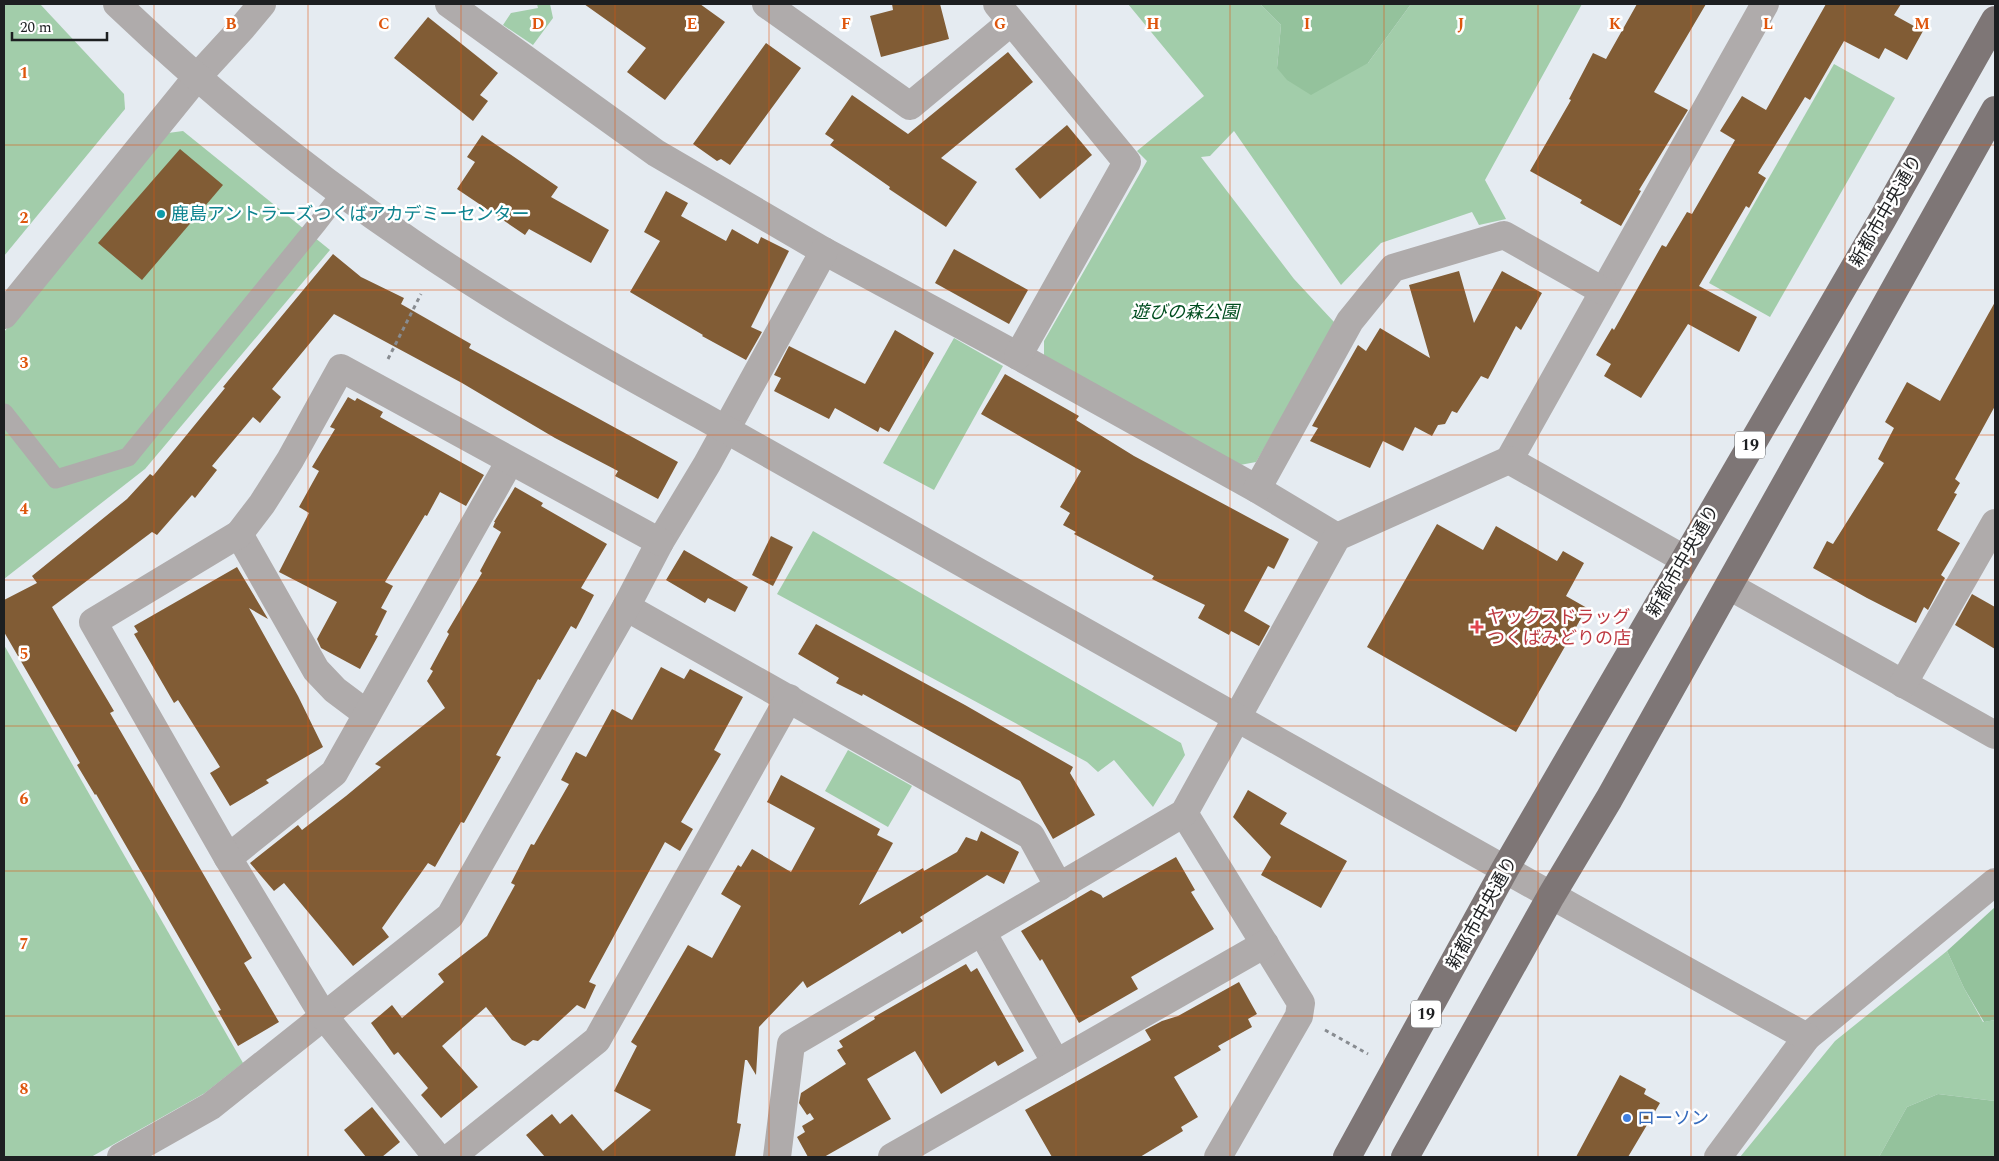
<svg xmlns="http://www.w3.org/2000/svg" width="1999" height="1161" viewBox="0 0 1999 1161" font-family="Spectral,'Noto Sans JP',serif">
<rect width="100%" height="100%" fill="#e5ebf1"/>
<g fill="#a2cdaa">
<polygon points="4,4 40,4 124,94 125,109 4,256"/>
<polygon points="537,4 550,4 553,18 533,45 503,25 511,13 538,8"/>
<polygon points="1128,4 1260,4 1281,25 1277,68 1368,63 1411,4 1582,4 1485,180 1506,219 1479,225 1472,212 1381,243 1341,285 1234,131 1210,156 1201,157 1294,279 1334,322 1329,338 1256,462 1240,465 1044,356 1044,341 1147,161 1137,151 1204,96"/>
<polygon points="1834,64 1895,98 1770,317 1709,283"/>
<polygon points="183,131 330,250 145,469 4,579 4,332 168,133"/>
<polygon points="954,338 1003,366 934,490 883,463"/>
<polygon points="813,531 1181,743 1185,755 1153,807 1114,760 1098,772 1087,762 777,594"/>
<polygon points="4,645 243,1063 205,1093 91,1157 4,1157"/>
<polygon points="848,750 912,786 888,827 825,791"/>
<polygon points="1947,951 1964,988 1983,1022 1995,1020 1995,1101 1938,1094 1907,1107 1879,1157 1740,1157 1835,1041"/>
</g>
<g fill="#94c29c">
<polygon points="1260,4 1411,4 1368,63 1311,95 1287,80 1277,68 1281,25"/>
<polygon points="1995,907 1995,1020 1984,1022 1964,988 1947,951"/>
<polygon points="1938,1094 1995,1101 1995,1157 1879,1157 1907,1107"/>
</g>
<g fill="#815c35">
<polygon points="584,4 700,4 725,22 665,100 627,72 646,48"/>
<polygon points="892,4 940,4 949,39 881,57 870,16 893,10"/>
<polygon points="1637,4 1706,4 1654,92 1688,110 1639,190 1641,191 1621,226 1580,203 1582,200 1530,171 1571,100 1569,99 1593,53 1606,59"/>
<polygon points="1826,4 1901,4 1894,15 1923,31 1907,60 1885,48 1879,59 1844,41 1810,100 1805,97 1758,173 1766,178 1749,208 1746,206 1699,286 1757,317 1739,352 1688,324 1641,398 1604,376 1611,364 1596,355 1612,328 1614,330 1662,245 1666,247 1687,212 1692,214 1735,140 1720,131 1742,96 1766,110"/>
<polygon points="428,17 498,73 480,95 488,101 473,121 394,58"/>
<polygon points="766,43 801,68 730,165 721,159 717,161 693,144"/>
<polygon points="1008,52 1033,82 941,158 977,182 946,227 889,189 890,187 830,145 834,140 825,134 852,95 908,134"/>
<polygon points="1067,125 1092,155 1040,199 1015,169"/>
<polygon points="482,135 558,187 551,197 609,230 591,263 529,229 525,235 457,189 475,162 467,157"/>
<polygon points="180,149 223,185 142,280 98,243"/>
<polygon points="666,191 688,203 681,216 726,241 732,229 758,244 761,237 789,251 751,327 762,332 746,360 702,336 703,335 630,292 660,241 644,232"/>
<polygon points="954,249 1028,290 1009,324 935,283"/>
<polygon points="333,254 361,277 404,298 401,304 471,344 469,348 678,462 658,499 615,476 618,471 555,438 462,383 334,314 272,389 281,397 260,423 253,417 212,466 217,470 195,498 192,495 157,535 152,532 52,607 114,711 110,713 252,958 244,963 279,1022 238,1046 218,1011 221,1010 96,794 95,795 77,765 80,763 4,632 4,600 37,583 32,576 127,499 150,474 153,476 225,388 223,387"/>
<polygon points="1459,271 1474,323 1502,271 1542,293 1521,330 1516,326 1488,379 1481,376 1457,413 1452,411 1445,424 1438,425 1432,436 1415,427 1403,451 1383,441 1370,468 1310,441 1318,428 1312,426 1358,345 1366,351 1380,328 1430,358 1409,285"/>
<polygon points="1995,302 1995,406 1955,479 1960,483 1954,493 1957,494 1937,530 1960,543 1941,575 1945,578 1928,610 1924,607 1916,623 1867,598 1813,568 1827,541 1833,544 1884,463 1878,459 1894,428 1885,422 1907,382 1940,401"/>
<polygon points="895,330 934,353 889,432 880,427 878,432 835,408 829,419 774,391 781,378 774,375 789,346 865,384"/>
<polygon points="1005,374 1079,416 1076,420 1134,456 1289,539 1274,569 1268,566 1244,611 1270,626 1259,646 1231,631 1229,635 1198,618 1205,605 1152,579 1154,576 1074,534 1076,532 1063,525 1070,513 1060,507 1081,471 981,414"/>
<polygon points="348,397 355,401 357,398 383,412 380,417 484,475 466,506 440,492 427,516 425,515 385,582 393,586 381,608 387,611 375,635 378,636 360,669 321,648 317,639 337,602 279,572 309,513 299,507 319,471 312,467 335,429 330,427"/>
<polygon points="515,487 543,503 541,506 607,544 581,588 594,595 576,629 571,626 540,680 538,679 496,755 501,757 464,823 461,822 435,867 428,863 382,928 389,937 353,966 284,883 274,891 250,863 298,825 302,830 346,796 381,767 375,764 445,708 427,681 433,671 430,669 449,634 447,632 482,573 480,571 501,532 493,527 495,522 494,522"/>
<polygon points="1437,524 1483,550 1496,526 1557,561 1563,551 1584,563 1566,596 1587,608 1516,732 1367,647"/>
<polygon points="771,536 793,547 773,586 752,575"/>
<polygon points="684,550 748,587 735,612 708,598 705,603 666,580"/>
<polygon points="237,567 268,619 249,608 298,696 323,747 266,780 269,783 230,806 210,773 220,767 178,700 174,703 134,634 138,632 134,626"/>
<polygon points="1972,594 1995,607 1995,649 1955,625"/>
<polygon points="816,624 965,705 1073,767 1070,773 1095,815 1053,839 1020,781 863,694 862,696 836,683 839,678 798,654"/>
<polygon points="661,667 684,679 690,669 743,697 714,750 721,754 681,822 693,829 680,851 665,842 589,982 596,985 585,1009 577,1005 538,1041 533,1040 525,1046 512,1040 486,1007 442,1046 478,1087 441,1118 421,1095 428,1088 398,1052 394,1055 371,1023 392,1005 402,1018 444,982 438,974 487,936 515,885 511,883 531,844 534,845 569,784 561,780 576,752 586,757 612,709 632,720"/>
<polygon points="781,775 880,829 877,835 893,843 859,905 923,868 924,871 957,852 966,837 977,841 981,831 1019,852 1004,884 987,875 920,917 923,921 902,934 900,931 807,988 803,981 759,1027 756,1075 747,1060 745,1060 737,1123 741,1124 735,1157 545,1157 526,1135 552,1114 560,1124 572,1114 603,1151 651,1110 614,1091 637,1046 631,1042 688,945 712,958 741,906 721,894 738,865 741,867 752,849 791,872 815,828 767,802"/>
<polygon points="1248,790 1287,813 1280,824 1347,861 1321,908 1261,875 1271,857 1233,817"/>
<polygon points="1176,857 1195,890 1191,892 1214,929 1131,977 1138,989 1079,1023 1042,959 1040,961 1021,931 1091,890 1101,895 1103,898"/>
<polygon points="966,964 971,972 977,968 1024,1051 998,1066 995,1061 941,1094 915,1051 867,1079 891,1119 824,1157 808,1157 797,1137 805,1132 802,1126 814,1119 810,1113 807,1115 799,1103 801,1093 846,1064 837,1050 843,1047 839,1041 875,1019 874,1017"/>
<polygon points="1239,982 1257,1014 1248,1019 1252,1027 1218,1046 1221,1050 1174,1077 1198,1117 1181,1127 1183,1131 1140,1157 1052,1157 1025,1110 1151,1040 1145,1030 1162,1021 1178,1016"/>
<polygon points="1620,1075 1646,1089 1644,1094 1660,1103 1628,1157 1576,1157"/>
<polygon points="372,1107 400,1142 382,1157 366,1157 344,1130"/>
</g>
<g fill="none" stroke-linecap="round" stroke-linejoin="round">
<g stroke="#888c91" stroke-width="3" stroke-dasharray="4 4" stroke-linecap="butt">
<polyline points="388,359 421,294"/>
<polyline points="1325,1030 1368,1054"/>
</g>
<polyline stroke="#afabab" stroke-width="19" points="4,413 56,479 128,457 318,223 342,192"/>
<g stroke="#afabab" stroke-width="28">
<polyline points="449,4 656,153 824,251 1018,356 1257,489 1337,537"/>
<polyline points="766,4 910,106 1011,22"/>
<polyline points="997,4 1127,162 1018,356"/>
<polyline points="4,315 197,77 242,28 262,4"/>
<polyline points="1509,460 1765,4"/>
<polyline points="1257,489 1350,321 1393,268 1504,235 1603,291"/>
<polyline points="239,534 316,670 335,690 367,714"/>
<polyline points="1729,586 1995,735"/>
<polyline points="626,607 1031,836 1059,887"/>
<polyline points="1903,684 1995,523"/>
<polyline points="1184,813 1301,1003 1299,1016 1218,1157"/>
<polyline points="228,858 334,773 510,461"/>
<polyline points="982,932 1056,1063"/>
<polyline points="121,1157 211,1106 450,916 626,607 660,542 707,464 824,251"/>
<polyline points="437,1157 323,1015 228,858 93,622 239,534 262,504 290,460 341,368 660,542"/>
<polyline points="451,1157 597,1040 789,698"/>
<polyline points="777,1157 791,1044 1184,813 1337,537 1509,460 1684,559"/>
<polyline points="892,1157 1265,944"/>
<polyline points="1718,1157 1807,1037 1995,882"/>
</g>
<path stroke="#afabab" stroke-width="28" d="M 117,4 C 208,91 307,171 411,242 C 504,306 603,362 702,416 C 795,468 887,521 980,573 C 1256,727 1529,886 1807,1037"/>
<g stroke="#7e7676" stroke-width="28">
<polyline points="1347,1157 1505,869 1882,220 1995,20"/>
<polyline points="1405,1157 1551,896 1609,799 1995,110"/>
</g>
</g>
<path fill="none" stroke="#de560d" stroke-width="1" stroke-opacity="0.55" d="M 154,4 L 154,1157M 308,4 L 308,1157M 461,4 L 461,1157M 615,4 L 615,1157M 769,4 L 769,1157M 923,4 L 923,1157M 1076,4 L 1076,1157M 1230,4 L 1230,1157M 1384,4 L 1384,1157M 1538,4 L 1538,1157M 1691,4 L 1691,1157M 1845,4 L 1845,1157M 4,145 L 1995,145M 4,290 L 1995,290M 4,435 L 1995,435M 4,580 L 1995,580M 4,726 L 1995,726M 4,871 L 1995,871M 4,1016 L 1995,1016"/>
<circle fill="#0f9aa8" stroke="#fff" stroke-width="2" cx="161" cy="214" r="5"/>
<path fill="#e0444e" stroke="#fff" stroke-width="2" d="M1474.5 619.5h5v5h5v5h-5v5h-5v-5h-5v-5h5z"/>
<circle fill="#3f7fe0" stroke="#fff" stroke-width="2" cx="1627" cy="1118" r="5"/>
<g text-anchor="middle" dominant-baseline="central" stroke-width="5" stroke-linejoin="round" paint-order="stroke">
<g fill="#fff" stroke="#616264" stroke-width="1">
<rect x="1735" y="431.5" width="30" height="27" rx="4"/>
<rect x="1411" y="1000.5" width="30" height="27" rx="4"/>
</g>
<g font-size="16" font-weight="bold" fill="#1d1f21">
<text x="1750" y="445">19</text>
<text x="1426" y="1014">19</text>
</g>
<g font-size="18" fill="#1d1f21" stroke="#fff">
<text transform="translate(1886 211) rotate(-60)">新都市中央通り</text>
<text transform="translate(1683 561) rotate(-60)">新都市中央通り</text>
<text transform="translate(1482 913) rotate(-61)">新都市中央通り</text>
</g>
<g font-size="18" fill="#0d838f" stroke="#fff" text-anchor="start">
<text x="171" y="214">鹿島アントラーズつくばアカデミーセンター</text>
</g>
<g font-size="18" font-style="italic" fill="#004d1f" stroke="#fff">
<text x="1185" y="312">遊びの森公園</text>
</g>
<g font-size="18" fill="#be3a42" stroke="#fff" text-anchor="start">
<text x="1487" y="617">ヤックスドラッグ<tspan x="1487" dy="21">つくばみどりの店</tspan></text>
</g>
<g font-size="18" fill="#366cbe" stroke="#fff" text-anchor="start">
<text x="1637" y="1118">ローソン</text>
</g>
</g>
<g font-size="16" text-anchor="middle" font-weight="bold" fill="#de560d" stroke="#fff" stroke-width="5" stroke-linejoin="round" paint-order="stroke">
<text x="231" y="29">B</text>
<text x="384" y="29">C</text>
<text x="538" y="29">D</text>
<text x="692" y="29">E</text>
<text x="846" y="29">F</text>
<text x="1000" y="29">G</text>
<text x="1153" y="29">H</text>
<text x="1307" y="29">I</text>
<text x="1461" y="29">J</text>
<text x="1615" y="29">K</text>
<text x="1768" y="29">L</text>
<text x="1922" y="29">M</text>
<text x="24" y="78">1</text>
<text x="24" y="223">2</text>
<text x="24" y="368">3</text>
<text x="24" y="514">4</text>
<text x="24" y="659">5</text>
<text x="24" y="804">6</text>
<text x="24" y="949">7</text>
<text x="24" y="1094">8</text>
</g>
<rect width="1999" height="1161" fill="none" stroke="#1d1f21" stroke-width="10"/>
<path d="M12 32v8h95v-8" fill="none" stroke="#1d1f21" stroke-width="2.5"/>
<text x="20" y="32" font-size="15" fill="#1d1f21" stroke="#ffffff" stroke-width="4" paint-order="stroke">20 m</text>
</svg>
